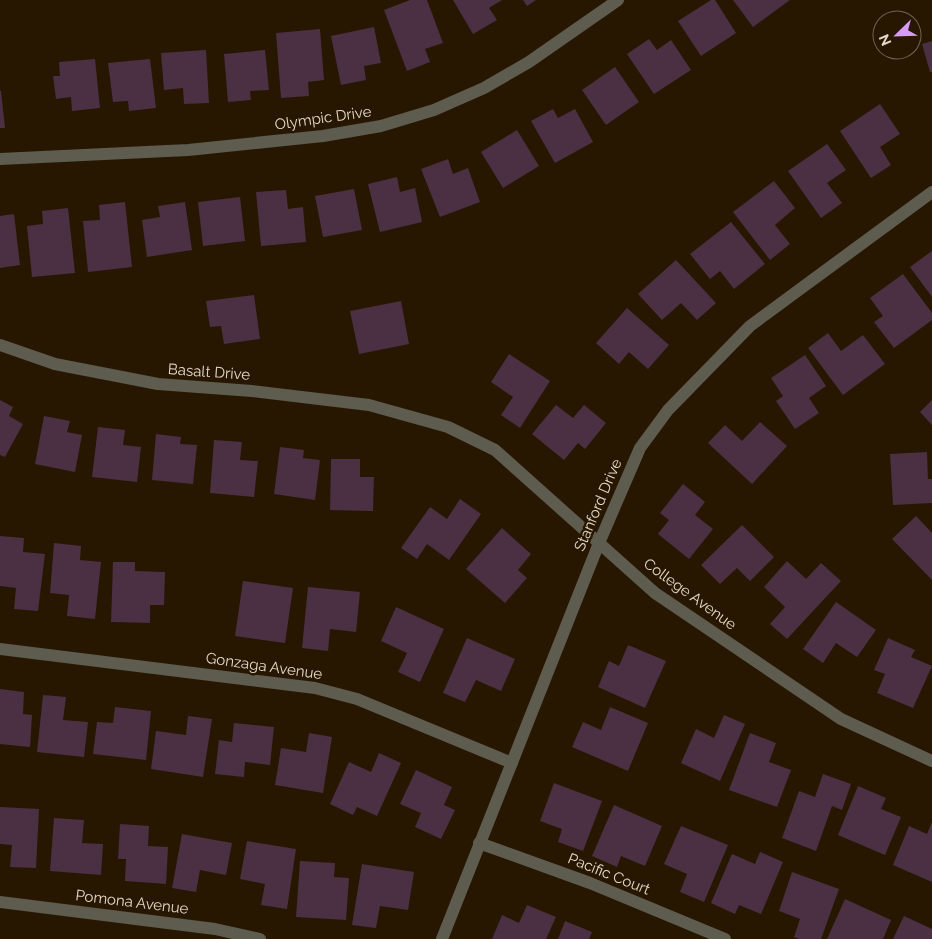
<svg xmlns="http://www.w3.org/2000/svg" width="932" height="939" viewBox="0 0 932 939" font-family="Raleway,sans-serif">
<rect width="100%" height="100%" fill="#271700"/>
<g fill="#4a3042">
<polygon points="410,0 427,0 443,43 425,49 430,62 407,71 384,10"/>
<polygon points="453,0 502,0 489,8 497,20 473,34"/>
<polygon points="523,0 536,0 527,6"/>
<polygon points="711,0 715,0 736,33 701,56 678,21"/>
<polygon points="733,0 790,0 753,27"/>
<polygon points="374,27 381,63 364,66 366,80 341,85 331,36"/>
<polygon points="320,29 324,80 308,82 309,96 281,98 276,33"/>
<polygon points="649,39 657,50 671,40 691,70 654,94 627,54"/>
<polygon points="932,41 932,72 930,72 922,44"/>
<polygon points="206,50 209,103 184,104 183,88 164,90 161,53"/>
<polygon points="265,50 269,90 250,91 251,100 228,102 224,54"/>
<polygon points="95,59 100,108 72,111 71,97 56,99 53,76 60,76 59,62"/>
<polygon points="150,59 156,108 129,111 128,101 113,102 108,63"/>
<polygon points="615,67 639,102 606,125 582,90"/>
<polygon points="0,91 1,91 5,128 0,128"/>
<polygon points="880,104 900,134 880,147 891,165 871,178 840,131"/>
<polygon points="553,109 558,118 575,109 593,142 555,163 531,121"/>
<polygon points="517,130 539,166 503,188 481,152"/>
<polygon points="827,144 846,170 827,183 842,203 821,218 788,171"/>
<polygon points="448,159 453,174 468,168 480,202 440,217 421,169"/>
<polygon points="397,177 400,192 415,188 422,222 380,232 368,184"/>
<polygon points="774,181 795,208 775,225 790,244 770,260 733,212"/>
<polygon points="354,189 362,230 323,237 315,196"/>
<polygon points="286,190 288,209 303,207 306,242 261,246 256,192"/>
<polygon points="240,197 245,241 203,246 198,202"/>
<polygon points="125,202 132,267 88,272 83,221 100,220 99,205"/>
<polygon points="185,202 192,250 147,257 142,220 160,217 158,206"/>
<polygon points="68,208 75,273 32,277 27,226 43,224 42,211"/>
<polygon points="14,214 20,265 0,268 0,216"/>
<polygon points="731,222 765,264 734,289 720,271 710,279 690,254"/>
<polygon points="932,251 932,297 910,267"/>
<polygon points="676,260 716,303 697,320 681,303 662,320 638,294"/>
<polygon points="903,274 932,313 932,320 894,348 874,322 883,316 870,298"/>
<polygon points="254,295 260,339 224,344 221,326 210,327 206,301"/>
<polygon points="401,301 409,344 359,354 350,311"/>
<polygon points="627,308 669,345 648,369 629,352 619,364 596,343"/>
<polygon points="828,333 841,351 863,335 885,364 843,395 808,348"/>
<polygon points="509,354 550,381 520,428 501,415 513,397 491,382"/>
<polygon points="805,355 826,386 809,398 819,413 795,429 776,401 783,396 771,378"/>
<polygon points="0,400 13,407 9,416 23,424 5,457 0,455"/>
<polygon points="932,400 932,425 920,412"/>
<polygon points="556,405 573,418 584,405 606,423 585,449 578,443 564,460 532,434"/>
<polygon points="44,416 70,421 67,432 82,435 75,472 35,464"/>
<polygon points="760,422 787,446 752,484 708,443 725,425 742,441"/>
<polygon points="98,427 125,430 123,445 141,447 137,482 92,477"/>
<polygon points="156,434 181,437 180,444 197,445 193,484 152,480"/>
<polygon points="214,440 242,442 240,460 258,461 254,497 210,493"/>
<polygon points="280,447 304,450 303,458 320,460 315,500 274,494"/>
<polygon points="927,452 928,479 932,479 932,503 893,505 890,454"/>
<polygon points="331,459 360,459 360,477 374,477 373,511 330,510"/>
<polygon points="683,484 705,502 695,515 713,529 689,559 658,534 669,520 660,513"/>
<polygon points="460,499 481,514 449,560 427,544 417,559 401,548 430,507 447,519"/>
<polygon points="916,516 932,533 932,580 892,539"/>
<polygon points="742,525 774,557 750,581 737,568 720,584 701,565"/>
<polygon points="502,528 531,554 518,570 527,578 505,603 466,569"/>
<polygon points="0,536 24,538 23,552 45,554 38,611 14,609 16,588 0,586"/>
<polygon points="54,543 81,546 80,560 101,562 95,619 67,616 69,595 50,593"/>
<polygon points="787,561 806,579 821,563 841,581 787,639 770,624 785,607 764,587"/>
<polygon points="113,562 135,562 135,571 165,572 164,605 150,605 150,623 111,622"/>
<polygon points="243,581 293,588 285,643 235,636"/>
<polygon points="308,587 360,592 356,632 330,629 328,651 302,648"/>
<polygon points="836,602 876,630 857,657 836,643 823,663 803,649"/>
<polygon points="396,607 444,629 420,682 398,672 407,653 381,641"/>
<polygon points="467,638 515,659 501,691 476,680 465,702 443,693"/>
<polygon points="888,638 915,650 911,657 932,666 913,708 877,693 885,674 874,670"/>
<polygon points="628,645 666,661 645,708 598,687 609,661 619,666"/>
<polygon points="0,689 24,692 23,714 32,715 30,747 0,744"/>
<polygon points="43,695 66,697 63,720 88,722 84,757 37,752"/>
<polygon points="115,707 151,711 146,760 93,754 97,722 113,723"/>
<polygon points="610,707 648,723 628,771 572,747 583,722 601,730"/>
<polygon points="724,715 745,724 720,781 681,763 696,729 714,738"/>
<polygon points="188,716 212,719 203,777 151,769 156,731 186,735"/>
<polygon points="234,723 274,727 270,765 245,762 244,777 215,774 219,740 232,742"/>
<polygon points="309,733 332,737 323,793 275,785 281,748 306,752"/>
<polygon points="750,733 776,743 769,762 791,770 777,807 729,790"/>
<polygon points="379,753 401,763 377,816 357,807 353,815 330,804 349,762 371,772"/>
<polygon points="416,770 452,787 444,805 455,810 441,839 415,827 421,813 400,804"/>
<polygon points="823,774 851,784 842,810 832,806 816,851 782,838 799,791 815,797"/>
<polygon points="554,783 602,801 583,851 558,842 562,829 540,821"/>
<polygon points="858,786 886,798 881,809 901,817 885,855 838,835"/>
<polygon points="614,805 662,826 645,866 621,856 617,867 592,856"/>
<polygon points="0,807 39,809 36,868 10,867 12,845 0,844"/>
<polygon points="54,818 84,820 82,843 103,844 101,875 50,871"/>
<polygon points="932,822 932,882 893,865 909,826 927,834"/>
<polygon points="120,824 149,826 148,846 168,847 166,884 125,881 126,859 118,859"/>
<polygon points="681,826 728,845 704,902 680,892 687,874 664,864"/>
<polygon points="182,834 232,843 226,875 200,870 196,892 172,888"/>
<polygon points="247,841 296,849 287,909 261,905 265,884 240,879"/>
<polygon points="760,852 783,862 761,914 739,905 735,914 711,903 732,854 755,864"/>
<polygon points="300,861 335,863 334,877 349,878 346,920 296,917"/>
<polygon points="362,864 414,872 408,910 380,906 376,928 352,925"/>
<polygon points="792,872 839,889 821,939 799,939 794,937 800,919 779,911"/>
<polygon points="845,899 891,920 883,939 827,939"/>
<polygon points="527,905 556,917 546,939 492,939 502,915 519,923"/>
<polygon points="904,916 932,929 932,939 893,939"/>
<polygon points="565,921 592,932 589,939 558,939"/>
</g>
<g fill="none" stroke-linecap="round" stroke-linejoin="round">
<g stroke="#5d5c4f" stroke-width="12">
<polyline points="0,159 188,150 323,136 381,126 434,110 484,88 529,62 618,0"/>
<polyline points="0,345 55,364 158,384 252,391 369,405 448,427 495,450 655,593 841,719 932,761"/>
<polyline points="0,649 315,688 357,699 512,763"/>
<polyline points="479,843 590,883 725,939"/>
<polyline points="0,902 215,929 260,939"/>
<polyline points="442,939 599,543 640,448 668,410 750,326 932,192"/>
</g>
</g>
<g text-anchor="middle" dominant-baseline="central" stroke-width="5" stroke-linejoin="round" paint-order="stroke">
<g font-size="15" fill="#e3d8c9" stroke="#271700">
<text transform="translate(323 118) rotate(-8)">Olympic Drive</text>
<text transform="translate(209 372) rotate(4)">Basalt Drive</text>
<text transform="translate(598 505) rotate(-67)">Stanford Drive</text>
<text transform="translate(690 594) rotate(36)">College Avenue</text>
<text transform="translate(264 666) rotate(8)">Gonzaga Avenue</text>
<text transform="translate(609 874) rotate(22)">Pacific Court</text>
<text transform="translate(132 902) rotate(7)">Pomona Avenue</text>
</g>
</g>
<g transform="translate(897 35) rotate(247)"><circle r="24" fill="#271700" stroke="#726450"/>
<path d="M0-4L9 19L0 12L-9 19Z" fill="#d69bfa"/>
<text y="-8" font-size="14" font-weight="bold" text-anchor="middle" fill="#e3d8c9">N</text>
</g>
</svg>
